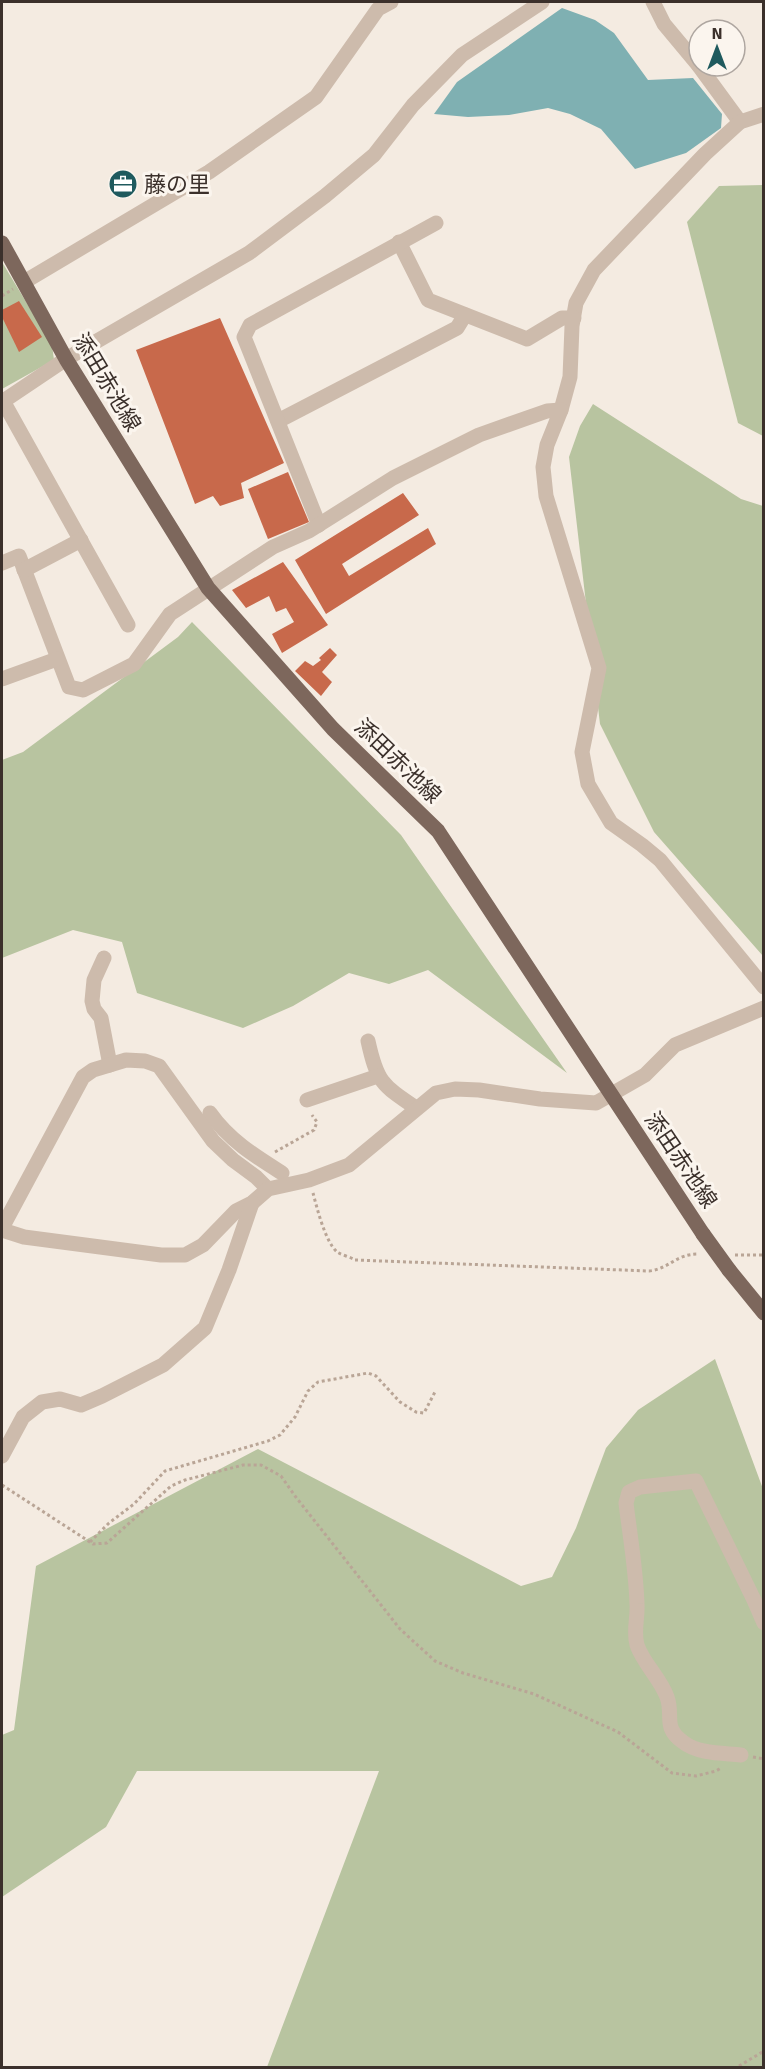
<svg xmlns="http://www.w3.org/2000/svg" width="765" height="2069" viewBox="0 0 765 2069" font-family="Signika,'Noto Sans JP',sans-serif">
<rect width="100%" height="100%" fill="#f4ebe1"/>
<g fill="#b8c4a0">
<polygon points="763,185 764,185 763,436 738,423 687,222 719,186"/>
<polygon points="2,262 52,345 54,360 2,389"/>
<polygon points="593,404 741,499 763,506 763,956 654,832 600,724 569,457 580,426"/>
<polygon points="192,622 401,835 567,1073 428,970 389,984 349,973 293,1006 243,1028 137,993 122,942 73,930 2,958 2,760 23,752 178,637"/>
<polygon points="715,1359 763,1489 763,2067 267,2067 379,1771 137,1771 106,1827 2,1897 2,1735 14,1730 36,1566 258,1449 521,1586 552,1577 576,1528 606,1448 638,1410"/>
</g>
<polygon fill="#7fb0b2" points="562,8 595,20 614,33 648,80 693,78 722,114 721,128 686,153 635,169 601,129 570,114 548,108 509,115 468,117 434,114 457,82"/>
<g fill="#c8694b">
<polygon points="19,301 42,337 19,352 2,317 2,310"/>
<polygon points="220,318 284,463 241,483 244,498 220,506 213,496 195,504 136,350"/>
<polygon points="288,472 309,522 268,539 248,489"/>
<polygon points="403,493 419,515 342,564 349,576 428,528 436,544 326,614 295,560"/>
<polygon points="283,562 328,625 282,653 272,634 294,622 286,608 276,612 269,596 246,608 232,590"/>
<polygon points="330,648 337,655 322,672 332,682 321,696 295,671 305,661 313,666 321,660 319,658"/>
</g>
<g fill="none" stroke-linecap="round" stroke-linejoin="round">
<g stroke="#b9a596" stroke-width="3" stroke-dasharray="3 3" stroke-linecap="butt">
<polyline points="2,296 13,289"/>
<polyline points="275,1152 314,1130 317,1122 312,1115"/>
<path d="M 313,1193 C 317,1208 325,1241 337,1252 C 342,1255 350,1257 355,1260 L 649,1271 C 669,1269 676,1254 698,1254"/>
<polyline points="735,1255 764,1255"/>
<polyline points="2,1485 93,1544 107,1543 171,1486 185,1480 243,1465 261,1465 281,1476 295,1496 400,1629 435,1661 463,1673 534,1694 618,1732 672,1773 696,1776 716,1771 721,1768"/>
<polyline points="90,1542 109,1523 134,1504 165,1471 268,1441 280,1435 295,1417 308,1391 318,1382 368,1373 376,1376 400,1402 416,1412 424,1413 436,1390"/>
<polyline points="753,1757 764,1759"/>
<polyline points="739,2066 764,2051"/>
</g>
<g stroke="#cdbbac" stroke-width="15">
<polyline points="653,2 664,24 699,66"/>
<polyline points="699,66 740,122"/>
<polyline points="764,114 740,122 705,154 594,270 576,303 572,326 570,377 561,410 547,445 543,467 546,496 599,668 582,752 588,784 611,823 642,845 660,860 764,987"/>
<polyline points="399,242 428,300 527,339 562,318 574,318"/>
<polyline points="24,282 209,172 316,97 378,9 391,2"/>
<polyline points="3,401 128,625"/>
<polyline points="2,402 66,359 249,253 325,196 374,155 413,105 462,55 542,2"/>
<polyline points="278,421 457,328 465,315"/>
<polyline points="319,525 244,337 250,325 436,223"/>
<polyline points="2,563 19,556 69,687 83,690 134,664 170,614 273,547 309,531 393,478 479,435 547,411 561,410"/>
<polyline points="24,570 81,540"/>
<polyline points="2,679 57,659"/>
<polyline points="104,958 94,980 92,1001 94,1009 101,1018 110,1065"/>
<path d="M 368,1041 C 377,1082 382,1085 416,1108"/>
<polyline points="307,1100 378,1076"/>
<path d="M 210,1113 C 229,1140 255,1156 282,1173"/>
<polyline points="2,1228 83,1077 93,1070 126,1060 145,1061 159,1066 213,1141 233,1160 256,1177 268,1189"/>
<polyline points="2,1230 24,1237 161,1255 185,1255 203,1245 236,1211 252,1203 268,1189 309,1180 349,1165 436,1093 455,1089 479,1090 540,1099 596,1103 645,1075 675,1045 764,1008"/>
<polyline points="2,1456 23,1417 42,1402 60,1399 81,1405 102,1396 163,1365 205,1328 229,1270 252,1203"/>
<path d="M 741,1755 C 723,1753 698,1754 683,1742 C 662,1727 674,1716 667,1697 C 660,1678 643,1663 637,1645 C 633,1631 638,1618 637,1604 C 636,1570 630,1536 626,1503 L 629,1492 L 640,1487 L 696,1481 L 754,1600 L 764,1623"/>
</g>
<g stroke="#7d675c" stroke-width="15">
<polyline points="2,243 66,359 208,588 333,729 438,831 703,1234"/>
<polyline points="729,1270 764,1313"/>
</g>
<polyline stroke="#7d675c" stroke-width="15" points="703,1234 729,1270"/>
</g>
<defs>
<g id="office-disc" transform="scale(1.5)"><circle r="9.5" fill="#1f5a5e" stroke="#fbf5ee"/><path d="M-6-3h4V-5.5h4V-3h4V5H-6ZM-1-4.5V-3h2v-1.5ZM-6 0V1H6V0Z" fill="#fff"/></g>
</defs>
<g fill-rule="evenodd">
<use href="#office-disc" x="123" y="184"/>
</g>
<g text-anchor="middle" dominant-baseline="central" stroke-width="6" stroke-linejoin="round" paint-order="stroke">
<g font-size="22" fill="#3b302b" stroke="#fbf5ee" text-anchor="start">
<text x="144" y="184">藤の里</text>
</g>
<g font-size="22" fill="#3b302b" stroke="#fbf5ee">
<text transform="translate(107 382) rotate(59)">添田赤池線</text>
<text transform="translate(398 761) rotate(44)">添田赤池線</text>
<text transform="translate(681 1160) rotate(56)">添田赤池線</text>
</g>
</g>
<rect width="765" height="2069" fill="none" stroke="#3b302b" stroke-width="6"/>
<g transform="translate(717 48)"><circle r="28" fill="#fbf5ee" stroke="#aea6a0" stroke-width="1.5"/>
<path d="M0-4.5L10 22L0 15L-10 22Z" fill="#1f5a5e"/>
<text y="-9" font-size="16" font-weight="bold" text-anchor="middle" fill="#3b302b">N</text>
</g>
</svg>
